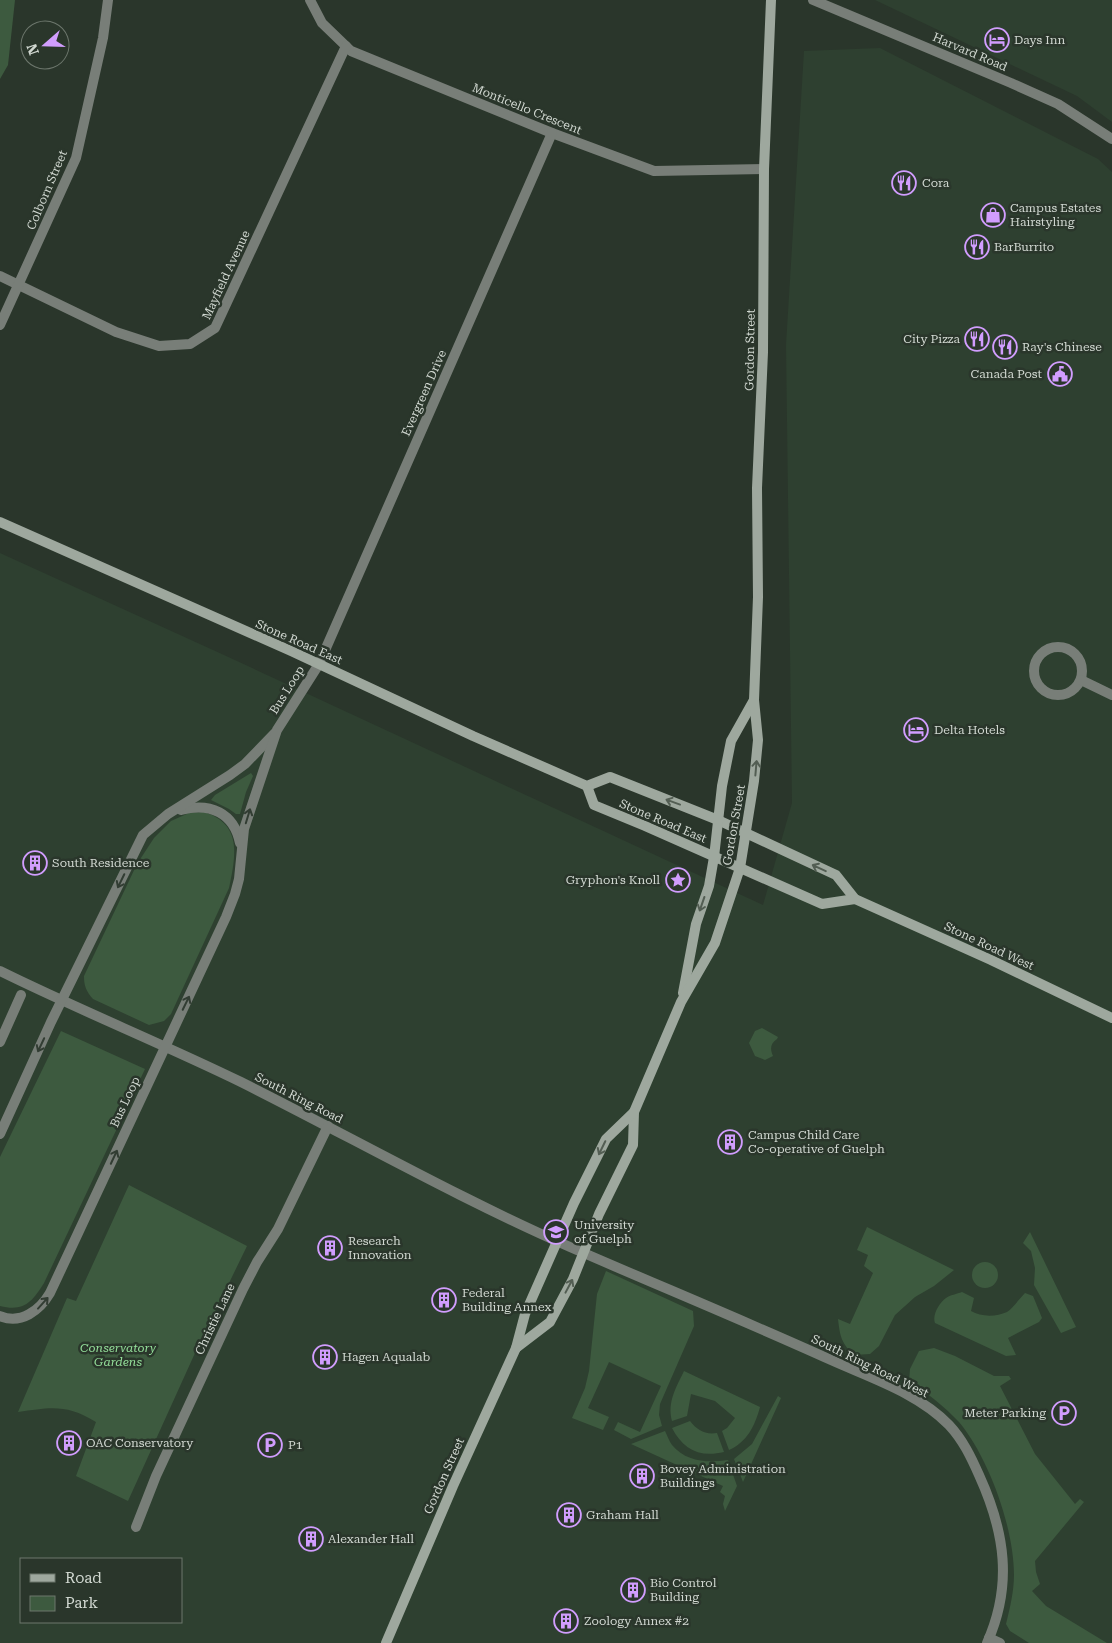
<svg xmlns="http://www.w3.org/2000/svg" width="1112" height="1643" viewBox="0 0 1112 1643" font-family="'Roboto Serif',serif">
<rect width="100%" height="100%" fill="#2a362b"/>
<g fill="#2e4030" fill-rule="evenodd">
<polygon points="875,0 1112,0 1112,122 1077,96"/>
<path d="M 880,48 L 1098,159 L 1112,172 L 1112,1643 L 0,1643 L 0,553 L 224,655 L 763,905 L 792,803 L 786,345 L 804,51 ZM 21,1559 L 181,1559 L 181,1622 L 21,1622 Z"/>
</g>
<g fill="#3d5a3f">
<polygon points="0,0 15,0 8,65 0,79"/>
<polygon points="251,773 253,776 246,792 240,814 236,814 229,809 211,800 215,795"/>
<path d="M 204,812 C 242,824 236,855 229,888 L 171,1014 L 164,1021 L 149,1025 L 93,999 C 86,991 84,986 84,976 L 137,864 L 154,838 L 171,821 L 189,813 Z"/>
<path d="M 762,1028 L 778,1037 L 777,1039 C 770,1044 770,1049 773,1056 L 765,1060 L 755,1056 L 749,1043 L 755,1031 Z"/>
<path d="M 61,1031 L 145,1069 L 44,1283 C 32,1302 24,1312 0,1306 L 0,1157 Z"/>
<path d="M 129,1185 L 247,1246 L 195,1353 L 128,1501 L 76,1476 L 96,1422 C 67,1404 51,1407 18,1412 L 67,1298 L 76,1301 Z"/>
<path d="M 867,1227 L 954,1270 L 934,1286 L 915,1297 L 895,1315 L 879,1346 L 870,1354 L 854,1355 C 841,1343 840,1336 838,1319 L 850,1324 L 873,1273 L 864,1266 L 868,1255 L 857,1250 Z"/>
<polygon points="1030,1232 1076,1327 1061,1333 1034,1285 1035,1268 1031,1251 1023,1243"/>
<circle cx="985" cy="1275" r="13"/>
<polygon points="606,1271 693,1311 694,1326 660,1404 659,1415 662,1426 631,1439 614,1430 618,1422 640,1432 661,1386 609,1362 588,1408 609,1417 603,1430 572,1418 585,1388 589,1371 597,1294"/>
<path d="M 962,1292 L 974,1298 L 971,1311 C 981,1317 996,1317 1007,1312 C 1013,1308 1019,1299 1025,1293 L 1033,1296 L 1042,1318 L 1039,1322 L 1008,1338 L 1016,1355 L 1006,1356 L 935,1323 C 932,1315 939,1303 946,1298 C 950,1295 957,1294 962,1292 Z"/>
<path d="M 934,1348 L 955,1356 L 994,1376 L 1009,1376 L 1011,1379 L 1000,1386 L 1035,1454 L 1075,1504 L 1080,1499 L 1084,1502 L 1035,1561 L 1036,1572 L 1040,1584 L 1032,1591 L 1046,1606 L 1107,1643 L 1029,1643 L 1010,1631 L 1006,1624 C 1010,1608 1014,1591 1014,1575 C 1014,1528 989,1458 959,1422 C 944,1406 927,1393 909,1381 L 910,1369 L 919,1351 Z"/>
<path d="M 684,1371 L 760,1407 C 755,1426 747,1442 729,1450 L 722,1431 L 727,1428 L 735,1418 L 715,1401 L 691,1394 L 687,1416 L 672,1421 C 667,1402 676,1388 684,1371 Z"/>
<polygon points="778,1396 781,1398 743,1482 734,1459 752,1444"/>
<path d="M 690,1421 C 697,1430 705,1435 717,1433 L 724,1452 C 699,1458 683,1449 672,1428 Z"/>
<path d="M 665,1431 C 667,1435 669,1441 672,1445 C 686,1462 708,1463 728,1460 L 737,1486 L 725,1511 L 723,1504 L 725,1496 L 720,1492 L 723,1486 L 631,1444 Z"/>
</g>
<g fill="none" stroke-linecap="round" stroke-linejoin="round">
<g stroke="#787e78" stroke-width="10">
<polyline points="310,0 322,23 351,51 552,133 654,171 764,169"/>
<polyline points="813,0 1011,83 1058,104 1112,139"/>
<polyline points="0,276 116,332 159,346 190,344 215,328 346,46"/>
<polyline points="0,325 76,158 103,38 108,0"/>
<circle cx="1058" cy="671" r="24"/>
<polyline points="1081,680 1112,695"/>
<path d="M 181,810 C 210,802 234,813 240,843"/>
<path d="M 0,971 C 79,1010 161,1043 241,1082 C 351,1137 458,1198 570,1247 C 657,1285 745,1321 831,1360 C 871,1378 918,1393 949,1425 C 963,1440 971,1457 979,1475 C 1005,1532 1013,1585 987,1643"/>
<polyline points="0,1042 21,995"/>
<polyline points="0,1134 51,1022 143,835 168,814 230,775 245,764 275,733"/>
<path d="M 0,1316 C 21,1325 40,1310 50,1293 L 226,917 L 235,894 L 239,879 L 244,829 L 277,730 L 319,664 L 552,133"/>
<polyline points="136,1527 156,1476 243,1289 257,1262 278,1229 328,1126"/>
<polyline points="989,1638 1000,1643"/>
</g>
<g stroke="#9ea89e" stroke-width="10">
<polyline points="0,522 291,651 473,736 587,786 610,777 718,820 836,875 855,899 991,960 1112,1018"/>
<polyline points="587,786 594,805 645,826 822,904 855,899"/>
<polyline points="683,993 696,924 709,886 714,857 722,786 731,741 754,700"/>
<polyline points="516,1348 550,1322 573,1279 599,1214 633,1145 634,1112 681,1002 715,943 740,868 754,781 758,740 754,700 758,597 757,488 763,352 764,169 771,0"/>
<polyline points="386,1643 453,1486 516,1348 525,1314 574,1203 606,1139 634,1112"/>
</g>
</g>
<defs><path id="oneway-shaft" d="M-6 0H5M1.5-3L5.5 0L1.5 3" fill="none" stroke-width="1.6" stroke-linecap="round" stroke-linejoin="round" transform="scale(1.25)"/></defs>
<g stroke="#535e53">
<use href="#oneway-shaft" transform="translate(756 768) rotate(-85)"/>
<use href="#oneway-shaft" transform="translate(673 802) rotate(-160)"/>
<use href="#oneway-shaft" transform="translate(819 868) rotate(-155)"/>
<use href="#oneway-shaft" transform="translate(702 904) rotate(109)"/>
<use href="#oneway-shaft" transform="translate(602 1148) rotate(116)"/>
<use href="#oneway-shaft" transform="translate(569 1286) rotate(-62)"/>
</g>
<g stroke="#323d33">
<use href="#oneway-shaft" transform="translate(248 816) rotate(-73)"/>
<use href="#oneway-shaft" transform="translate(121 881) rotate(116)"/>
<use href="#oneway-shaft" transform="translate(186 1003) rotate(-64)"/>
<use href="#oneway-shaft" transform="translate(41 1045) rotate(115)"/>
<use href="#oneway-shaft" transform="translate(114 1157) rotate(-65)"/>
<use href="#oneway-shaft" transform="translate(43 1303) rotate(-48)"/>
</g>
<defs>
<g id="hotel-ring" transform="scale(1.25)"><circle r="9.5" fill="#2a362b" stroke="#d19dfe" stroke-width="1.5"/><path d="M-6-4.5h1.5V1H6V5H4.5V3h-9V5H-6ZM-4 0a1.8 1.8 0 1 1 3.6 0ZM.5 0V-2.5h3Q6-2.5 6 0Z" fill="#d19dfe"/></g>
<g id="restaurant-ring" transform="scale(1.25)"><circle r="9.5" fill="#2a362b" stroke="#d19dfe" stroke-width="1.5"/><path d="M-5-6h1v4h1v-4h1v4h1v-4h1v5L-1.5 .5V6h-2V.5L-5-1ZM5-6V6H3V1.5H1.5Q1.5-4 5-6Z" fill="#d19dfe"/></g>
<g id="shop-ring" transform="scale(1.25)"><circle r="9.5" fill="#2a362b" stroke="#d19dfe" stroke-width="1.5"/><path d="M-5-2.5h2.3a2.7 3.5 0 0 1 5.4 0H5L5.5 6h-11ZM-1.5-2.5h3a1.5 2.3 0 0 0-3 0Z" fill="#d19dfe"/></g>
<g id="civic-ring" transform="scale(1.25)"><circle r="9.5" fill="#2a362b" stroke="#d19dfe" stroke-width="1.5"/><path d="M-.6-6.5H3V-4.5H.6V-3L4-1V1h2V6H-6V1h2V-1L-.6-3ZM-1.2 2.5V6h2.4V2.5Z" fill="#d19dfe"/></g>
<g id="building-ring" transform="scale(1.25)"><circle r="9.5" fill="#2a362b" stroke="#d19dfe" stroke-width="1.5"/><path d="M-4-6H4V6H1V3H-1V6H-4ZM-2.5-4.3h1.7v1.8h-1.7ZM.8-4.3h1.7v1.8H.8ZM-2.5-1h1.7V.8h-1.7ZM.8-1h1.7V.8H.8Z" fill="#d19dfe"/></g>
<g id="sight-ring" transform="scale(1.25)"><circle r="9.5" fill="#2a362b" stroke="#d19dfe" stroke-width="1.5"/><path d="M0-6L1.8-2.2L6-1.7L2.9 1.2L3.7 5.4L0 3.3L-3.7 5.4L-2.9 1.2L-6-1.7L-1.8-2.2Z" fill="#d19dfe"/></g>
<g id="university-ring" transform="scale(1.25)"><circle r="9.5" fill="#2a362b" stroke="#d19dfe" stroke-width="1.5"/><path d="M0-5L7-2L0 1L-7-2ZM-4 1L0 2.5L4 1V4Q0 6-4 4Z" fill="#d19dfe"/></g>
<g id="parking-ring" transform="scale(1.25)"><circle r="9.5" fill="#2a362b" stroke="#d19dfe" stroke-width="1.5"/><path d="M-3.5-5.5H1a3.5 3.5 0 0 1 0 7H-1V5.5H-3.5ZM-1-3.4V-.6H.8a1.4 1.4 0 0 0 0-2.8Z" fill="#d19dfe"/></g>
</defs>
<g fill-rule="evenodd">
<use href="#hotel-ring" x="997" y="40"/>
<use href="#restaurant-ring" x="904" y="183"/>
<use href="#shop-ring" x="993" y="215"/>
<use href="#restaurant-ring" x="977" y="247"/>
<use href="#restaurant-ring" x="977" y="339"/>
<use href="#restaurant-ring" x="1005" y="347"/>
<use href="#civic-ring" x="1060" y="374"/>
<use href="#hotel-ring" x="916" y="730"/>
<use href="#building-ring" x="35" y="863"/>
<use href="#sight-ring" x="678" y="880"/>
<use href="#building-ring" x="730" y="1142"/>
<use href="#university-ring" x="556" y="1232"/>
<use href="#building-ring" x="330" y="1248"/>
<use href="#building-ring" x="444" y="1300"/>
<use href="#building-ring" x="325" y="1357"/>
<use href="#parking-ring" x="1064" y="1413"/>
<use href="#building-ring" x="69" y="1443"/>
<use href="#parking-ring" x="270" y="1445"/>
<use href="#building-ring" x="642" y="1476"/>
<use href="#building-ring" x="569" y="1515"/>
<use href="#building-ring" x="311" y="1539"/>
<use href="#building-ring" x="633" y="1590"/>
<use href="#building-ring" x="566" y="1621"/>
</g>
<g text-anchor="middle" dominant-baseline="central" stroke-width="5" stroke-linejoin="round" paint-order="stroke">
<g font-size="12" fill="#d1d8d1" stroke="#2a362b" text-anchor="start">
<text x="1014" y="40">Days Inn</text>
<text x="922" y="183">Cora</text>
<text x="1010" y="208">Campus Estates<tspan x="1010" dy="14">Hairstyling</tspan></text>
<text x="994" y="247">BarBurrito</text>
<text x="960" y="339" text-anchor="end">City Pizza</text>
<text x="1022" y="347">Ray's Chinese</text>
<text x="1042" y="374" text-anchor="end">Canada Post</text>
<text x="934" y="730">Delta Hotels</text>
<text x="52" y="863">South Residence</text>
<text x="660" y="880" text-anchor="end">Gryphon's Knoll</text>
<text x="748" y="1135">Campus Child Care<tspan x="748" dy="14">Co-operative of Guelph</tspan></text>
<text x="574" y="1225">University<tspan x="574" dy="14">of Guelph</tspan></text>
<text x="348" y="1241">Research<tspan x="348" dy="14">Innovation</tspan></text>
<text x="462" y="1293">Federal<tspan x="462" dy="14">Building Annex</tspan></text>
<text x="342" y="1357">Hagen Aqualab</text>
<text x="1046" y="1413" text-anchor="end">Meter Parking</text>
<text x="86" y="1443">OAC Conservatory</text>
<text x="288" y="1445">P1</text>
<text x="660" y="1469">Bovey Administration<tspan x="660" dy="14">Buildings</tspan></text>
<text x="586" y="1515">Graham Hall</text>
<text x="328" y="1539">Alexander Hall</text>
<text x="650" y="1583">Bio Control<tspan x="650" dy="14">Building</tspan></text>
<text x="584" y="1621">Zoology Annex #2</text>
</g>
<g font-size="12" fill="#d1d8d1" stroke="#2a362b">
<text transform="translate(970 52) rotate(23)">Harvard Road</text>
<text transform="translate(527 109) rotate(22)">Monticello Crescent</text>
<text transform="translate(47 190) rotate(-67)">Colborn Street</text>
<text transform="translate(226 275) rotate(-65)">Mayfield Avenue</text>
<text transform="translate(750 350) rotate(-89)">Gordon Street</text>
<text transform="translate(424 393) rotate(-66)">Evergreen Drive</text>
<text transform="translate(299 642) rotate(24)">Stone Road East</text>
<text transform="translate(287 690) rotate(-58)">Bus Loop</text>
<text transform="translate(663 821) rotate(23)">Stone Road East</text>
<text transform="translate(734 825) rotate(-80)">Gordon Street</text>
<text transform="translate(989 946) rotate(25)">Stone Road West</text>
<text transform="translate(299 1098) rotate(27)">South Ring Road</text>
<text transform="translate(125 1102) rotate(-65)">Bus Loop</text>
<text transform="translate(215 1319) rotate(-65)">Christie Lane</text>
<text transform="translate(870 1366) rotate(26)">South Ring Road West</text>
<text transform="translate(444 1476) rotate(-66)">Gordon Street</text>
</g>
<g font-size="12" font-style="italic" fill="#94df9a" stroke="#2a362b">
<text x="118" y="1348">Conservatory<tspan x="118" dy="14">Gardens</tspan></text>
</g>
</g>
<rect x="20" y="1558" width="162" height="65" fill="#2a362b" stroke="#6d776d"/>
<rect x="30" y="1574" width="25" height="8" fill="#9ea89e" stroke="#6d776d"/>
<text x="65" y="1583" font-size="15" fill="#d1d8d1">Road</text>
<rect x="30" y="1596" width="25" height="15" fill="#3d5a3f" stroke="#6d776d"/>
<text x="65" y="1608" font-size="15" fill="#d1d8d1">Park</text>
<g transform="translate(45 45) rotate(250)"><circle r="24" fill="#2a362b" stroke="#6d776d"/>
<path d="M0-4L9 19L0 12L-9 19Z" fill="#d19dfe"/>
<text y="-8" font-size="14" font-weight="bold" text-anchor="middle" fill="#d1d8d1">N</text>
</g>
</svg>
